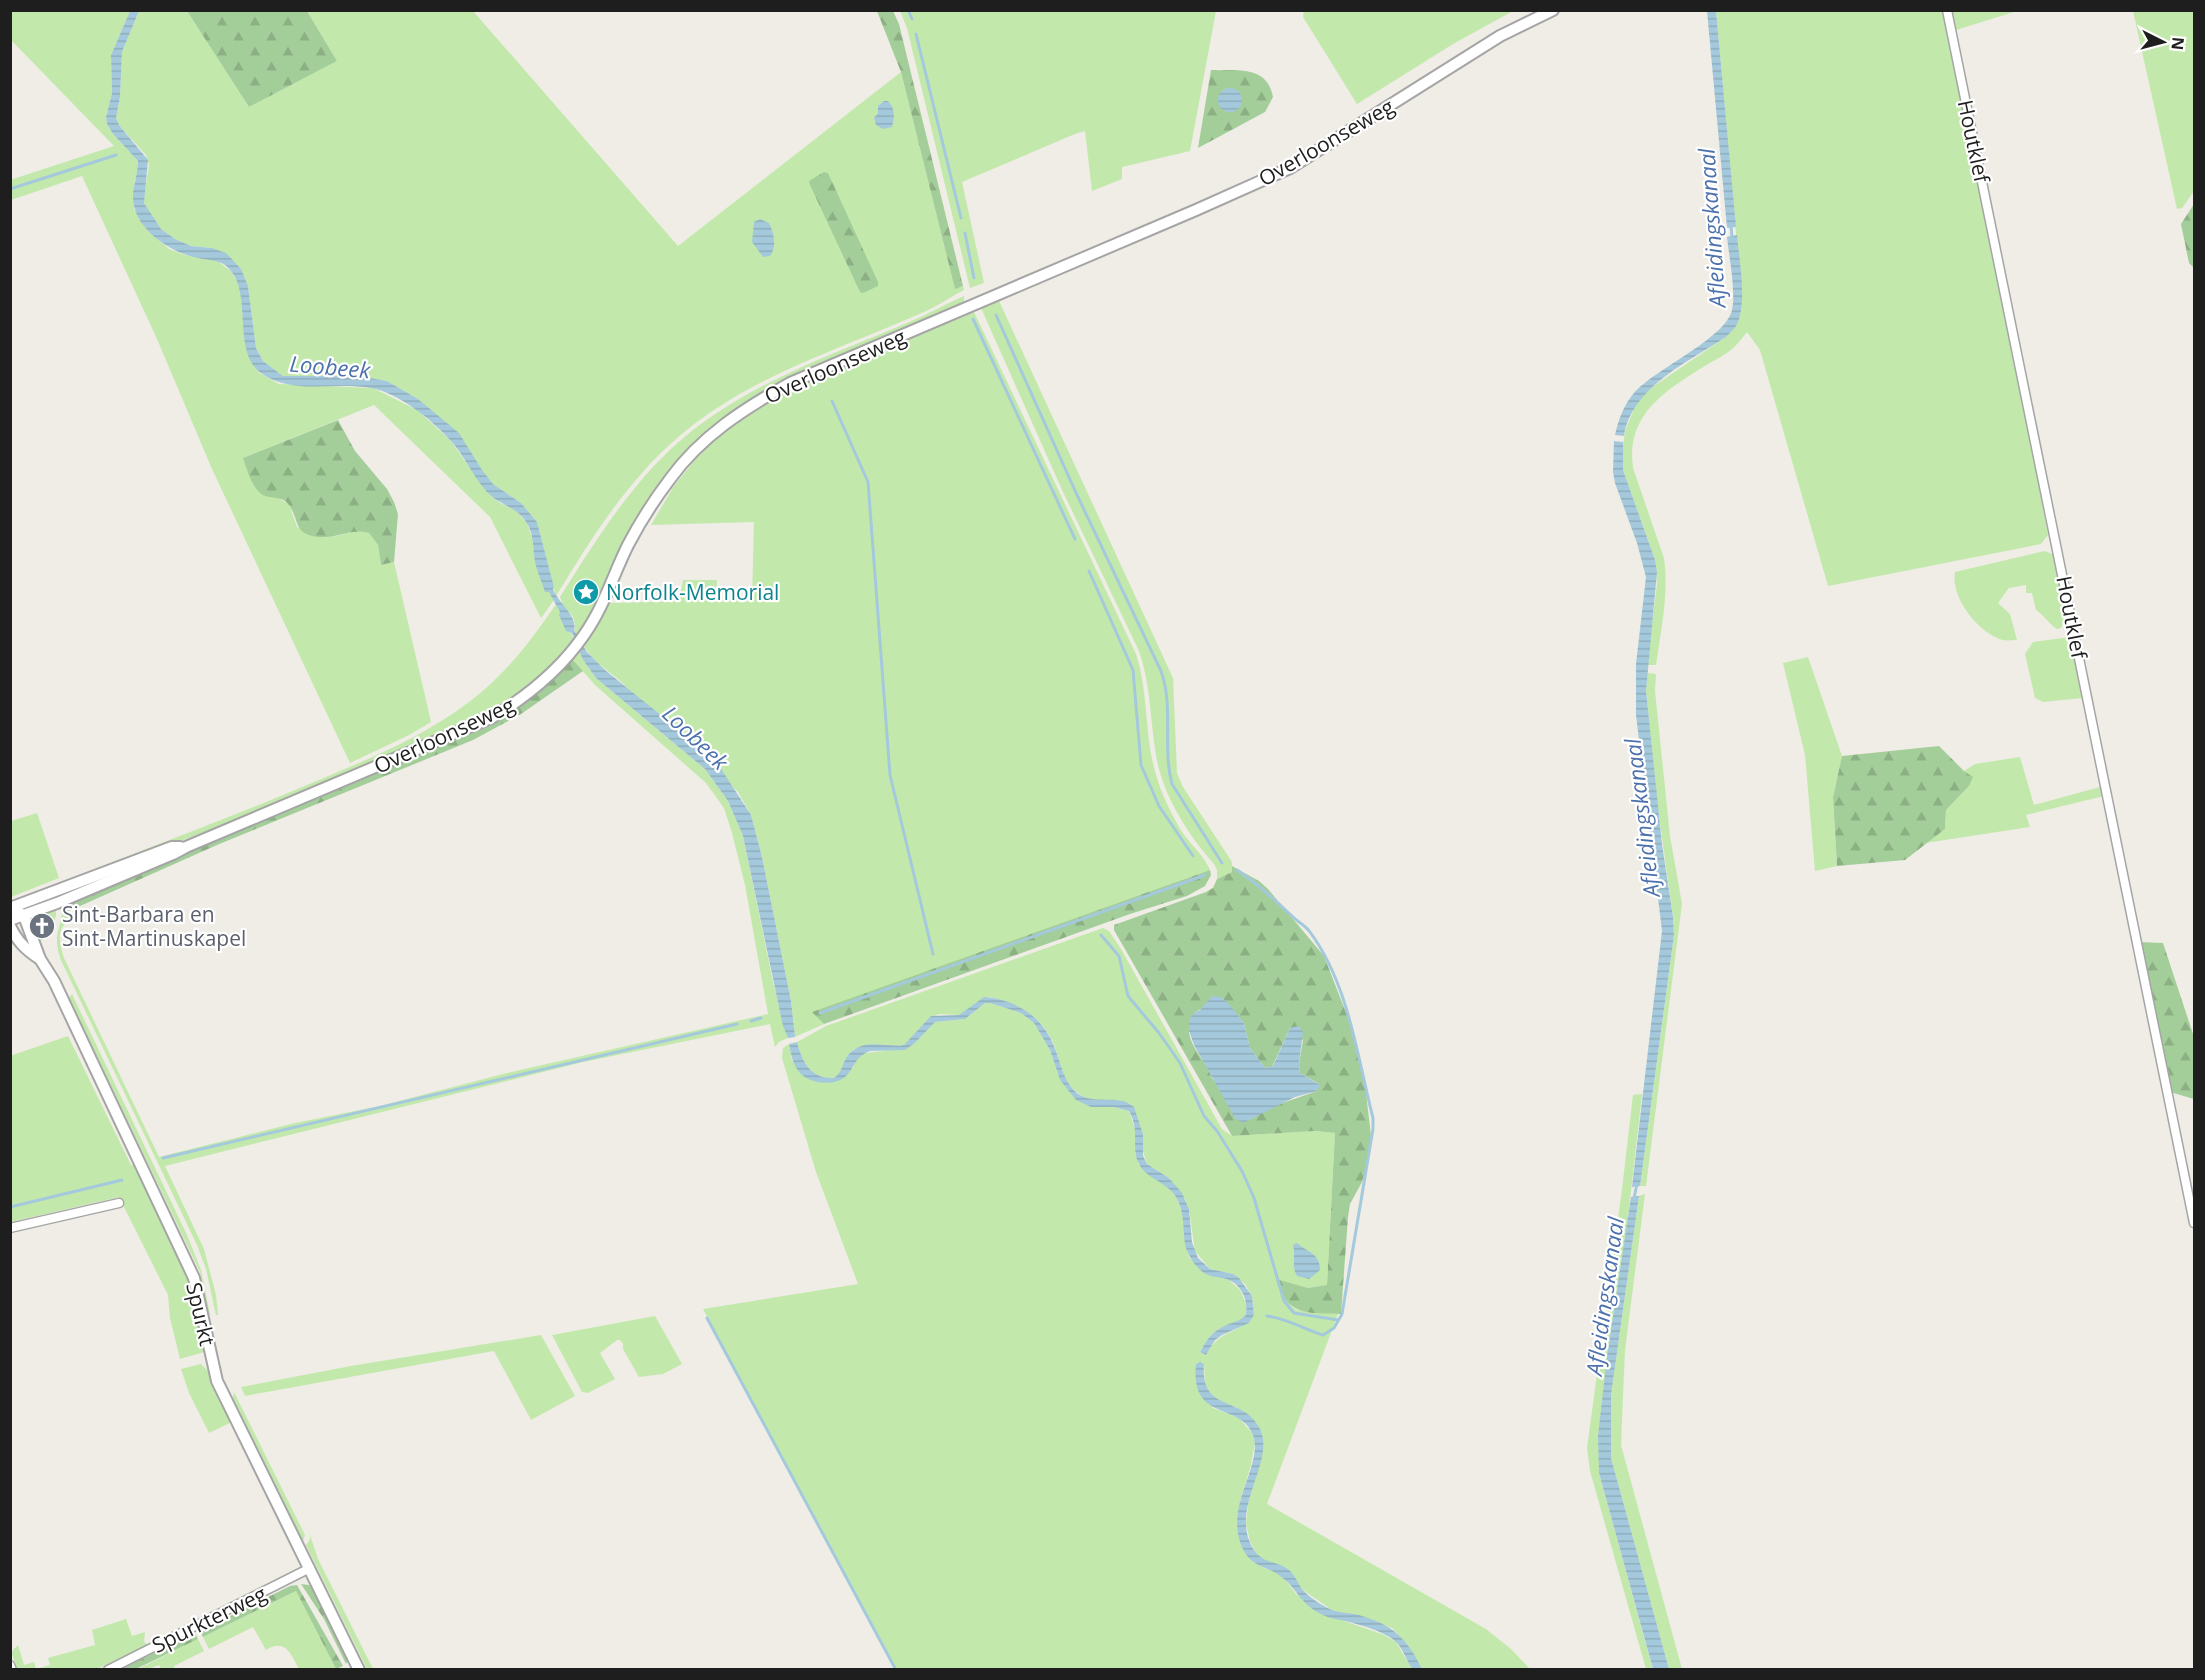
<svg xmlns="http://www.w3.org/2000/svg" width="2205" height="1680" viewBox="0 0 2205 1680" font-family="'Open Sans',sans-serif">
<defs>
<pattern id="forest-firs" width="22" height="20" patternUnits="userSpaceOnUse" patternTransform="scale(1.5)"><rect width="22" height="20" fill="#a3ce9a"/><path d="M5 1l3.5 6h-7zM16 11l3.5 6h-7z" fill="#8cb084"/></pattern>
<pattern id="water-rules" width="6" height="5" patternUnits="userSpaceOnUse" patternTransform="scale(1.5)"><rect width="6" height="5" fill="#a5c9dc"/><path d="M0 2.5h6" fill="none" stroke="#8eacbc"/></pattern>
</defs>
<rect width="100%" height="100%" fill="#efede5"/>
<g fill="#c2e9ab">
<polygon points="1304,10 1513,10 1513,11 1453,44 1357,104 1303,17"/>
<path d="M 11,11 L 130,11 L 111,55 L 112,93 L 106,117 L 107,124 L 113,134 L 138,161 L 138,171 L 134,183 L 134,209 L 155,237 L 169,249 L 185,255 L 216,260 L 231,271 L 240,286 L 245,337 L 258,372 L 279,384 L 373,388 L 417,410 L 450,440 L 488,493 L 500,503 L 515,510 L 527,523 L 533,541 L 535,560 L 554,600 L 541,618 L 490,517 L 374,405 L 243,458 L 276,497 L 289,504 L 297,527 C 304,530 312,536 320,537 C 338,539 352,528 369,533 L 378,545 L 381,565 L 394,562 L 431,722 L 409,735 L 350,763 L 212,469 L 157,339 L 82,176 L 11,200 L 10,180 L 114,146 L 11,40 Z"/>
<path d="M 139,11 L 187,11 L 249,107 L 337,61 L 307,11 L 473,11 L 678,246 L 901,72 L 955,288 L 963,286 L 964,290 C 950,297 938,306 924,312 C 820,358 720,384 642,473 C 608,511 582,554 556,596 L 537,522 L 521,503 L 493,484 L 418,399 L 387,381 L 359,376 L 283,376 L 263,361 L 256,348 L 248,286 L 212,248 L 191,246 L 175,239 L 161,229 L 148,212 L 144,203 L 144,196 L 149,165 L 146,155 L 119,125 L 116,118 L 120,97 L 122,52 Z"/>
<polygon points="900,11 1216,11 1190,151 1122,167 1122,179 1092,191 1085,131 1075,134 962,182 984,283 970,288 907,28"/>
<path d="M 1716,11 L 1945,11 L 1988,218 L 2048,535 L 2041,544 L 1828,586 L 1760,350 L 1747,332 C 1742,338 1737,345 1732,349 C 1725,355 1716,359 1708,364 C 1668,389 1625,413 1633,468 L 1664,558 C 1669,593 1661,630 1656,665 L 1647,665 L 1657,584 L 1655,560 L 1623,470 L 1622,453 L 1625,431 L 1636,404 L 1648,390 L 1726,337 L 1740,313 L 1741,289 Z"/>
<polygon points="1952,11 1952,10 2017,11 1956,30"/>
<polygon points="2133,11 2194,11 2194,191 2182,208 2177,209"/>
<path d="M 964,296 L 964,305 C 922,322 880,340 839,358 C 807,371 773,384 744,403 C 704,429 669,465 643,506 C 618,547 604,594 577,635 L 574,630 C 577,624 572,611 565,610 L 560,597 C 593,545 626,491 672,448 C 738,387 826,357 907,323 C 927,315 945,304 964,296 Z"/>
<path d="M 999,301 L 1173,678 L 1177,773 L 1183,787 L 1232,862 L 1232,872 L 1217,879 L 1217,870 L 1214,864 C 1188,835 1162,794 1156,755 C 1150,720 1151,685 1139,651 L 1063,492 L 981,308 Z"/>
<path d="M 974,312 L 1136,654 C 1149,694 1144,738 1157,778 C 1162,795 1175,822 1185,836 C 1194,848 1204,856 1210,870 L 813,1012 L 824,1024 L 795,1037 L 791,1001 L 762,857 L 751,815 L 738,792 L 617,678 C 605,669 590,658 583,644 L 610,603 L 679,601 L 683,580 L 717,580 L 716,601 L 752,600 L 754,522 L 651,525 L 674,486 L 707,445 L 749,413 L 774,398 L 819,377 Z"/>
<path d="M 2045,551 L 2054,555 C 2058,575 2071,609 2061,628 L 2057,629 C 2049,624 2044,615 2036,610 L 2032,593 L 2026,593 L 2026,585 L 2009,588 L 1998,603 L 2010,614 L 2017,640 C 2013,640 2007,641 2003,640 C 1979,634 1950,597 1955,572 Z"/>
<path d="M 556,604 L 574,639 L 545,671 L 514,697 L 461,725 L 248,817 L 92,872 L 54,887 L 54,885 C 140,851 227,819 312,783 C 366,760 422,738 469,702 C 505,675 531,641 556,604 Z"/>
<polygon points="2070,637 2082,698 2043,702 2035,698 2025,654 2033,642"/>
<path d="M 579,649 L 583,660 L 596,678 L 705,769 L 728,801 L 743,836 L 773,982 L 788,1038 L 779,1042 L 775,1047 L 770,1024 L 583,1062 L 165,1166 L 204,1249 L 216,1295 L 218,1315 L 216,1315 L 206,1269 L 197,1245 L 60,958 C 54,938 58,934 62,914 L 67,912 L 70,920 C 55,929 60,944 64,958 L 159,1157 L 295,1123 L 380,1106 L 503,1074 L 768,1014 L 745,885 L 732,833 L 724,808 L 706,783 L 595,685 L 572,659 Z"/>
<polygon points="1808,657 1842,756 1833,797 1837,866 1815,871 1805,755 1783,663"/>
<polygon points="1647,673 1656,674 1655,691 1670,836 1682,904 1646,1186 1640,1186 1674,935 1673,917 1656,794 1646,691"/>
<polygon points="2020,757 2034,805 2100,787 2104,796 2026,815 2030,827 1925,843 1945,829 1946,810 1969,786 1964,771 1975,764"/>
<polygon points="37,813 59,878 11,897 11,821"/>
<polygon points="56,907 56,915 51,935 37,943 34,925 38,916"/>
<path d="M 1103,928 L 1109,931 L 1121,949 L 1222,1129 L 1232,1136 L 1315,1131 L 1335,1133 L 1327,1285 L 1308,1288 L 1276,1280 L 1291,1306 L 1297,1310 L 1338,1314 L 1267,1504 L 1486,1629 L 1511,1649 L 1530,1669 L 1422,1669 L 1408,1645 L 1392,1628 L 1332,1610 L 1303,1590 L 1287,1568 L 1263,1560 L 1256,1553 L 1250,1541 L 1246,1524 L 1248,1504 L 1260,1460 L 1263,1442 L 1236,1407 L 1221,1402 L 1209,1394 L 1205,1382 L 1204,1364 L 1196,1364 L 1196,1376 L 1213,1408 L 1239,1418 L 1252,1433 L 1255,1442 L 1251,1465 L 1240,1501 L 1241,1543 L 1249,1558 L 1264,1568 L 1273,1571 L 1283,1577 L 1296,1594 L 1344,1621 L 1382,1634 L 1396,1642 L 1412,1669 L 897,1669 L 703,1309 L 858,1284 L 816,1172 L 782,1058 L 783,1048 L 789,1044 L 792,1061 L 829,1083 L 853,1068 L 856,1059 L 865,1053 L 883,1051 L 915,1043 L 935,1022 L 965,1019 L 985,1003 L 990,1003 L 1021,1013 L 1034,1023 L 1050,1050 L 1060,1080 L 1091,1107 L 1114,1107 L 1129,1111 L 1137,1134 L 1135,1153 L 1139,1165 L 1167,1186 L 1177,1198 L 1184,1219 L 1187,1251 L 1189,1257 L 1209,1275 L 1229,1280 L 1240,1290 L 1247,1306 L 1245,1316 C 1239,1322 1231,1323 1223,1327 C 1212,1331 1205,1342 1200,1352 L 1206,1355 C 1213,1341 1221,1336 1235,1330 C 1242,1327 1248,1320 1254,1315 L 1252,1296 L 1245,1284 L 1233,1274 L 1210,1269 L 1195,1251 L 1189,1209 L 1185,1199 L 1169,1178 L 1147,1164 L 1142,1148 L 1143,1134 L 1131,1104 C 1114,1098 1093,1105 1078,1093 C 1062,1081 1061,1062 1054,1045 C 1042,1016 1019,1004 990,997 L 959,1015 L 938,1014 L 904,1045 L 854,1049 L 848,1055 L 839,1075 L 834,1078 C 811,1079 802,1062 797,1042 L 826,1026 Z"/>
<polygon points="72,994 187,1235 201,1270 210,1314 209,1315 200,1272 69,998"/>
<polygon points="68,1036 131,1165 136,1165 192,1288 204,1352 180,1359 170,1318 168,1295 119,1197 11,1222 10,1056"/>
<polygon points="1642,1094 1599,1473 1653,1670 1646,1669 1590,1471 1587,1448 1622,1189 1633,1095"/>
<polygon points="1645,1194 1625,1350 1621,1445 1682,1669 1669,1669 1611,1458 1611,1395 1639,1196"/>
<polygon points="655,1316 682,1364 663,1374 639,1377 623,1349 623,1344 620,1340 617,1340 600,1353 615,1379 588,1393 582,1392 552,1335"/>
<polygon points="541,1335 575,1396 531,1420 494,1351 245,1396 241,1387 351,1366"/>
<polygon points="201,1364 209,1372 232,1422 209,1433 189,1393 181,1369"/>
<polygon points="234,1392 299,1523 305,1535 303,1541 233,1398"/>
<polygon points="310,1535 318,1559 373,1669 367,1669 306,1545 310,1539"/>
<path d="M 296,1591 L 336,1669 L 299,1669 C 291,1654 285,1638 266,1650 L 253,1627 L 209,1649 L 203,1637 Z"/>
<polygon points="126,1619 132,1636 145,1632 144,1641 147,1645 97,1669 17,1669 12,1654 13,1650 18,1645 24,1665 34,1662 36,1669 50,1665 48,1658 95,1645 92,1630"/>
<polygon points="198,1639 204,1651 174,1666 175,1669 161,1669 159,1665 149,1669 136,1670"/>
</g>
<g fill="url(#forest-firs)" fill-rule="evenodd">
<polygon points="187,11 307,11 337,61 249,107"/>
<polygon points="877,11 893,11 899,24 963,286 955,289 901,72"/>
<path d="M 1211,70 C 1237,71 1267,65 1273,97 L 1265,112 L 1198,148 Z"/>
<polygon points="824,172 828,173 878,282 878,286 863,293 860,292 810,185 809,181"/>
<polygon points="2194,204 2194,268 2189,263 2181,224"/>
<path d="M 338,420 L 355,451 L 387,489 L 394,502 L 398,514 L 394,562 L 381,565 L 378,545 L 369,533 C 351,528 336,539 318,537 C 293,534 300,521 289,505 C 283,496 272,499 263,495 C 252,489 247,469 243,458 Z"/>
<path d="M 572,659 L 583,671 L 521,714 L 473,740 L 217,845 L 62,914 L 61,904 L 475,732 C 511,712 545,690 572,659 Z"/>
<polygon points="1939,746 1964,771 1973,777 1969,786 1946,810 1945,829 1905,860 1837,866 1833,797 1842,756"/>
<path d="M 1232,866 L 1259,881 L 1268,889 L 1324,956 L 1350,1023 L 1364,1077 L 1371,1135 L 1368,1163 L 1362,1182 L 1350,1204 L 1348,1217 L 1341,1314 C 1307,1313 1286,1316 1276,1279 L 1308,1288 L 1327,1285 L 1335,1133 L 1315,1131 L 1232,1136 L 1114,930 L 1114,925 L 1206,892 L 1213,888 L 1217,879 L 1232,872 ZM 1221,997 L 1244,1023 L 1250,1048 L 1265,1068 L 1272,1067 L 1290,1028 L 1303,1040 L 1299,1064 L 1300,1073 L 1319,1084 L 1317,1091 L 1274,1106 L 1251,1119 L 1212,1078 C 1207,1062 1192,1050 1189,1033 C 1189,1027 1192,1019 1194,1013 Z"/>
<polygon points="1210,870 1211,875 1205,886 1187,896 1130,914 824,1024 812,1012"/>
<polygon points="2139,942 2163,943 2194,1037 2194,1099 2170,1092"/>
<polygon points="301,1584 309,1585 314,1590 348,1660 346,1664 324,1619"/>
<polygon points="297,1585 343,1666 336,1669 296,1591 203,1637 200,1631 290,1586"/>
<polygon points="195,1633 198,1639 136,1669 121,1669"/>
</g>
<g fill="url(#water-rules)">
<path d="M 130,11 L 139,11 L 122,52 L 120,97 L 116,118 L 119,125 L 148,160 L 144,203 L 161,229 L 175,239 L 191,246 L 212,248 L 226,253 L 241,269 L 248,286 L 256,348 L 263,361 L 283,376 L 359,376 L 387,381 L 418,399 L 459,433 L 482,470 L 493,484 L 521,503 L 537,522 L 554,587 L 553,589 C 558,603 578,616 574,630 L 587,652 L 605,670 L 714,758 L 751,815 L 762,857 L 791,1001 L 795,1037 L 788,1038 L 783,1026 L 743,836 L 728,801 L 705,769 L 596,678 L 583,660 L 572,633 L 566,631 L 559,615 L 560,612 L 549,592 L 545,592 C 542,582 537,572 535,562 C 533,549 534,533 526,522 C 517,507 499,505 487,492 C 473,477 465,456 450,440 C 432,420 399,393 371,388 C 334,381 293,396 261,373 C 232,353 252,296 231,271 C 222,259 211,261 198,258 C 171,253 133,229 133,197 C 133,185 138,174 138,161 L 113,134 L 107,124 L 106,117 L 112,93 L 111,55 Z"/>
<polygon points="1707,11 1716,11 1736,227 1727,228"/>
<circle cx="1230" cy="100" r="12"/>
<path d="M 884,101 L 888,101 C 895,108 895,117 892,127 L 883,129 L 876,125 L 874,118 L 878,113 L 878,106 Z"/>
<path d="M 760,219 L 769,223 C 774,233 777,247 770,256 L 763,257 L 752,242 L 754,222 Z"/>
<path d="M 1737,235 C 1739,259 1748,305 1736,326 C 1733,330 1729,334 1726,337 C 1688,362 1632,387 1624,436 L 1615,435 C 1618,421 1624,404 1634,393 C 1655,369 1726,338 1732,310 C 1736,292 1729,256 1727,237 Z"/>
<polygon points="1614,441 1623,442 1623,470 1655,560 1657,572 1646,691 1662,844 1673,917 1674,935 1640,1186 1632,1187 1662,931 1636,715 1636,664 1646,577 1637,543 1615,483 1613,472"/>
<polygon points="1212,996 1221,997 1228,1003 1244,1023 1250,1048 1265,1068 1273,1066 1290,1028 1299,1026 1303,1032 1299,1064 1300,1073 1320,1085 1317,1091 1295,1097 1243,1123 1235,1118 1194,1045 1189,1031 1189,1020 1194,1013 1200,1010"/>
<path d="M 984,997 C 1014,999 1041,1015 1053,1044 C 1061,1061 1062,1080 1077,1093 C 1094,1106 1119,1093 1134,1107 L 1143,1134 L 1143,1156 L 1147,1164 L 1169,1178 L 1182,1193 L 1189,1209 L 1192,1242 L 1198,1258 L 1210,1269 L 1233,1274 L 1239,1278 L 1252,1296 L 1254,1315 L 1249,1323 L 1222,1335 L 1215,1340 L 1206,1355 L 1200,1352 C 1205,1343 1210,1334 1219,1329 C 1227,1323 1237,1323 1245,1316 C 1250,1302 1241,1283 1226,1279 C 1219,1277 1210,1277 1204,1273 C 1198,1269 1192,1261 1189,1255 C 1180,1240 1188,1218 1176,1197 C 1167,1182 1145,1178 1139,1164 C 1130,1148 1141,1132 1129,1111 L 1114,1107 L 1091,1107 L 1076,1100 L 1060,1080 L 1050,1050 L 1034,1023 L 1021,1013 L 990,1003 L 985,1003 L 965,1019 L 935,1022 L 915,1043 L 905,1050 L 870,1051 C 853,1058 856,1067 845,1077 C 835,1086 811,1084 801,1074 C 793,1066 791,1055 789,1044 L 797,1042 C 802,1062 811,1079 834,1078 C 843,1072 842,1062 849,1054 C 865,1037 885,1048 904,1045 L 931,1016 L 959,1015 Z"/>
<polygon points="1639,1196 1611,1395 1611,1458 1669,1669 1653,1669 1599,1473 1598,1436 1607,1357 1631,1197"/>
<path d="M 1297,1243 C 1307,1252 1320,1253 1320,1270 L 1309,1279 L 1297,1276 C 1291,1266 1296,1257 1293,1245 Z"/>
<path d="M 1200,1362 L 1204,1364 C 1200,1413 1241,1395 1259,1427 C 1278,1461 1227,1508 1254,1550 C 1263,1564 1278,1561 1289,1570 C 1295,1575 1298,1583 1302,1589 C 1308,1597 1323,1606 1332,1610 C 1340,1613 1350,1613 1359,1615 C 1393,1625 1407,1638 1422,1669 L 1412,1669 C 1407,1661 1403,1649 1396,1642 C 1384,1631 1361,1625 1345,1621 C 1336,1619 1327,1618 1319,1613 C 1300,1603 1295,1586 1280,1576 C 1267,1566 1252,1567 1244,1551 C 1221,1508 1264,1467 1253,1435 C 1240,1401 1190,1423 1196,1364 Z"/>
</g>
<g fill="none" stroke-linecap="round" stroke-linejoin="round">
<g stroke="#a5c9dc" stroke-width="3">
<polyline points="908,10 912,19"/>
<polyline points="916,34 961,218"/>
<polyline points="10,189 116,155"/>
<polyline points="1731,224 1732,239"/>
<polyline points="965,233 974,278"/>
<path d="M 996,315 L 1077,495 L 1161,671 C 1174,707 1162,747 1172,784 L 1222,863"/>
<polyline points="973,319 1075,539"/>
<polyline points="832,401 868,482 890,775 933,954"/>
<polyline points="1089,571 1133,670 1141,765 1159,806 1193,856"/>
<path d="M 1237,870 C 1258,884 1275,900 1293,917 C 1299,923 1305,925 1310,932 C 1349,985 1357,1056 1373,1118 L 1373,1129 L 1342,1314 L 1334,1328 L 1323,1335 C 1303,1329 1289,1319 1267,1316"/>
<polyline points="1101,935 1119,956 1128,996 1159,1033 1180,1063 1204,1116 1217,1131 1242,1171 1254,1198 1284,1301 1294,1313 1338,1320"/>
<polyline points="820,1013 1205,875"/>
<polyline points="751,1021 761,1018"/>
<polyline points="163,1158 737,1024"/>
<polyline points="1634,1198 1637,1184"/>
<polyline points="10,1207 122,1180"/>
<polyline points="707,1318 896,1670"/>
</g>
<g stroke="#a5a5a5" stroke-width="11">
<g id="minor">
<polyline points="1947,10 2194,1223"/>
<polyline points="10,1228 119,1203"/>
<polyline points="10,1665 12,1670"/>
<polyline points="108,1670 310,1568"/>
</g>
</g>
<g stroke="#a5a5a5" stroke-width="14">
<g id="tertiary">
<polyline points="10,908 172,847 180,847"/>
<polyline points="13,908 24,916 40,959 54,981 194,1278 217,1381 359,1670"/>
<path d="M 10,920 L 57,903 L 173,854 L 186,847 L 493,717 C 529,695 560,670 584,635 C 604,607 613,575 628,545 C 640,522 654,500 670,479 C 701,436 745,408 790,383 L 1196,210 L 1290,168 L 1500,36 L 1553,10"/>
<path d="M 10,926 C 17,941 26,950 40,959"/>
</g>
</g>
<use href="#minor" stroke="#fff" stroke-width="8"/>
<use href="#tertiary" stroke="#fff" stroke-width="10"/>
</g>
<defs>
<g id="sight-disc" transform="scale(1.35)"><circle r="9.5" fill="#0f9aa8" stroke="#fff"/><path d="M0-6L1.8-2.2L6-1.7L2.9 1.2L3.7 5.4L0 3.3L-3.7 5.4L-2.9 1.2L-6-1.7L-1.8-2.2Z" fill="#fff"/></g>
<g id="church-disc" transform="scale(1.35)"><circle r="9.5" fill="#6b7280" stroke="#fff"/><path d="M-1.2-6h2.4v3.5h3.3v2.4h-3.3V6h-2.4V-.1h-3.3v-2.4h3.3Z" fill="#fff"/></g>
</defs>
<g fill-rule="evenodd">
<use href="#sight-disc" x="586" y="592"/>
<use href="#church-disc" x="42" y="926"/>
</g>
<g text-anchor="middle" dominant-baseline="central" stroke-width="4.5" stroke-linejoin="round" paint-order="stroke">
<g font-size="21" fill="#1e1e1e" stroke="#fff">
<text transform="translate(1974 141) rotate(78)">Houtklef</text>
<text transform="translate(1326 142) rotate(-30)">Overloonseweg</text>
<text transform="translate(835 366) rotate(-24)">Overloonseweg</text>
<text transform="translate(2072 617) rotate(79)">Houtklef</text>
<text transform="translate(444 735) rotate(-25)">Overloonseweg</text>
<text transform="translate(201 1314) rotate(77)">Spurkt</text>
<text transform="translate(209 1619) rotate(-26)">Spurkterweg</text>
</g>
<g font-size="21" fill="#0d838f" stroke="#fff" text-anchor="start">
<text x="606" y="592">Norfolk-Memorial</text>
</g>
<g font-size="21" fill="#5b616d" stroke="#fff" text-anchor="start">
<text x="62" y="914">Sint-Barbara en<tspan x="62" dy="24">Sint-Martinuskapel</tspan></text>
</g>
<g font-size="22" font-style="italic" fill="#4c71ad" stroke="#fff">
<text transform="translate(1711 228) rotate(-94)">Afleidingskanaal</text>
<text transform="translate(330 366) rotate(5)">Loobeek</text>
<text transform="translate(696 737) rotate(44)">Loobeek</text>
<text transform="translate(1641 818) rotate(-97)">Afleidingskanaal</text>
<text transform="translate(1604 1296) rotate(-82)">Afleidingskanaal</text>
</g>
</g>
<rect width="2205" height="1680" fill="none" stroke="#1e1e1e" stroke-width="24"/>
<g transform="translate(2163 42) rotate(96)" stroke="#ffffff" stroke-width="4.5" paint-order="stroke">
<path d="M0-4.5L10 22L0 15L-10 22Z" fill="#1e1e1e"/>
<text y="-9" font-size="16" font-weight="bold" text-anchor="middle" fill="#1e1e1e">N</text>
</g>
</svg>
